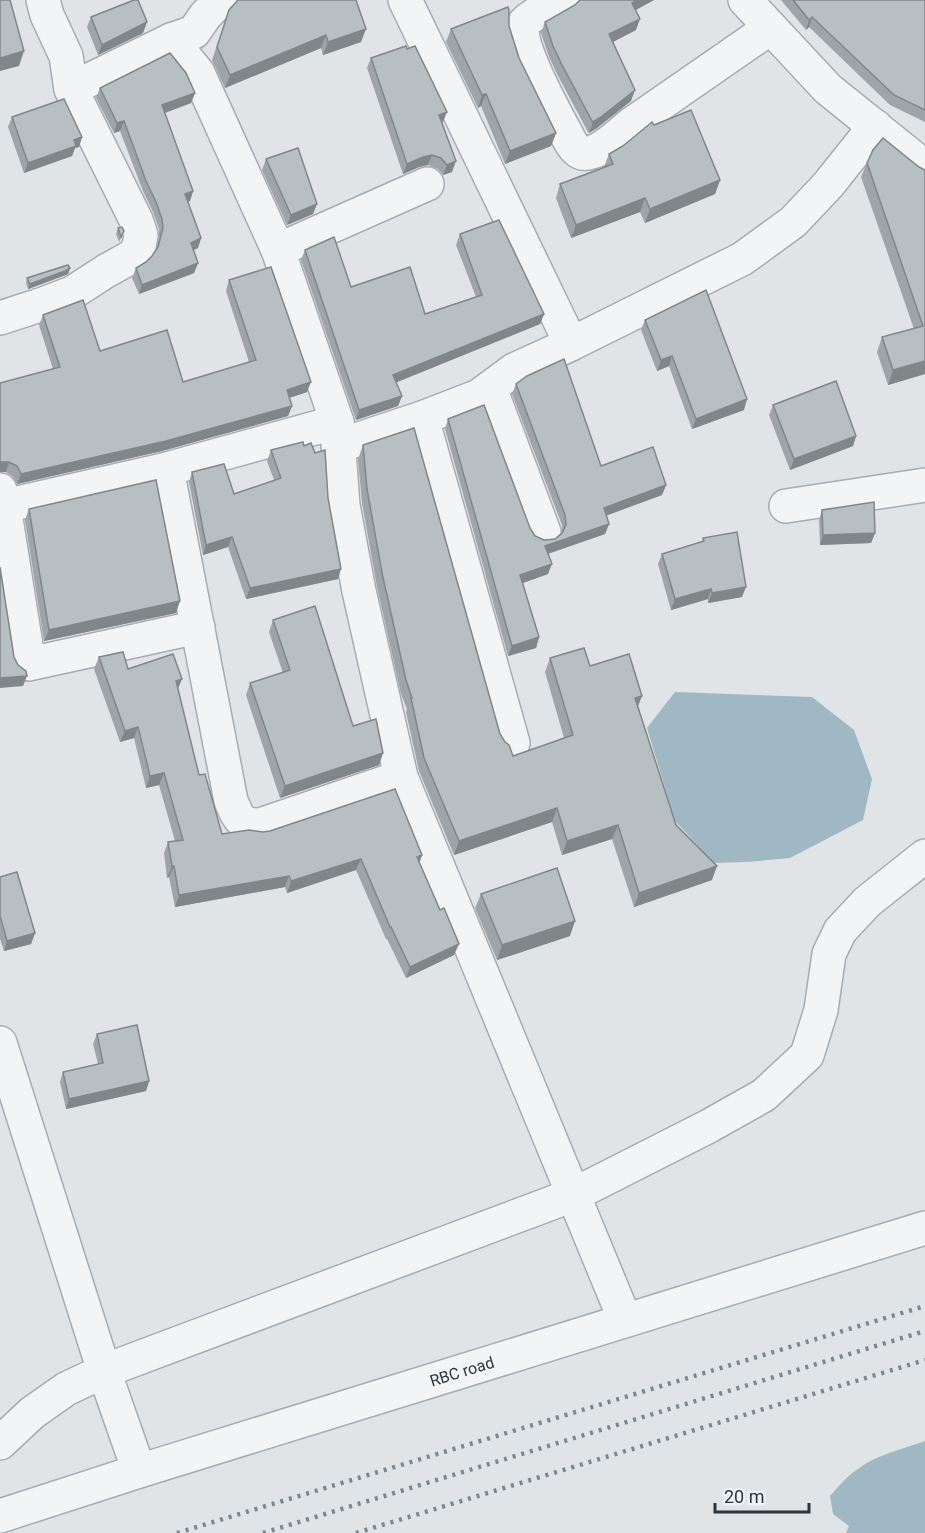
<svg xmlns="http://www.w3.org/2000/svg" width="925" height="1533" viewBox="0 0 925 1533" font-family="Roboto,sans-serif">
<rect width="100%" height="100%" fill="#e0e4e7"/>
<g fill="#9fb8c3">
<polygon points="675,692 812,697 854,730 872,779 863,820 790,858 747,862 714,863 675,821 647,728"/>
<path d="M 925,1441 L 925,1533 L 846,1533 L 849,1526 L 833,1514 L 830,1496 C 839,1486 847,1476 858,1469 C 876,1455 903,1449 925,1441 Z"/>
</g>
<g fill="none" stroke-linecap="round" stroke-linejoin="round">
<g stroke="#a6acb1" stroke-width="36">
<g id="minor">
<polyline points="43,0 47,15 66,56 71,89 171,40"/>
<polyline points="220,0 205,16 194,32 171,40 198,73 278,250 337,422 343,505 359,591 401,777 625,1320"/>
<polyline points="405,0 571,344"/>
<path d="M 562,0 C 553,5 527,17 523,25 C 515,42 560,122 570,141 C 575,150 581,156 592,152 C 606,148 621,132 633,123 C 679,91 725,59 770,28"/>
<polyline points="745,0 828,89 925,167"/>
<polyline points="278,250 427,184"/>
<polyline points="0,318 43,304 72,293 106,271 133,256 139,247 141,235 136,220 71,89"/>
<polyline points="490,388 544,532"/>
<polyline points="422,418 513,743"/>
<polyline points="338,446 422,418 479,396 514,370 571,344 742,259 793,222 828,185 875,126"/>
<path d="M 167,469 L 231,801 C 239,819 240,825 260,825 L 401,777"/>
<polyline points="0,490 4,506 167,469 337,422"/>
<polyline points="4,506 29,664 198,627"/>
<polyline points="786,506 925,485"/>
<polyline points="0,1043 104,1371 139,1471"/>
<polyline points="0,1443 32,1413 66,1389 104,1371 573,1195 709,1126 764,1095 807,1055 821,1010 829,954 840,931 867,902 925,856"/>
<path id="s1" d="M 0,1516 L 139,1471 L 925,1228"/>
</g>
</g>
<use href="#minor" stroke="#f2f4f6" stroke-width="33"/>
<g stroke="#7b878f" stroke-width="4.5" stroke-dasharray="3 6" stroke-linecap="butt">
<polyline points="177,1533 925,1306"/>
<polyline points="263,1533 925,1331"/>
<polyline points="356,1533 925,1360"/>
</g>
</g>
<g fill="#9ea4a8">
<polygon points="580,0 654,0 636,10 636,30 613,42 631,101 597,128 589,133 588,132 557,74 549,57 541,33 545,22 575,5"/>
<polygon points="781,0 925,0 925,122 890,105 809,27 806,30"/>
<polygon points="229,10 361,42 323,55 321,48 225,88 212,60"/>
<polygon points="91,17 147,22 143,33 98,55 87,27"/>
<polygon points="509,26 519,58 556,133 551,146 505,164 481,106 478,108 446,42 451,29"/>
<polygon points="371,58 443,122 442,122 452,172 443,175 438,169 428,165 419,167 403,174 367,68"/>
<polygon points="100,88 195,93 191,103 165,113 193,191 190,201 187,202 201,238 198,248 193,250 198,263 194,273 139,294 132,278 136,268 146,262 152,256 156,250 159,238 159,229 153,212 143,191 120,131 114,133 96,98"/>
<polygon points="12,117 82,137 79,147 75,148 72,156 24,173 8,127"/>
<polygon points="654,125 720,180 715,194 645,223 640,212 571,238 556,198 560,184 604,167 609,154"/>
<polygon points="266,159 313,214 287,225 262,170"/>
<polygon points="867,163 919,167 925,170 925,374 888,385 877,352 882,337 914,329 861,177"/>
<polygon points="118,228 124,231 119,242 116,234"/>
<polygon points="460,234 544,314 540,324 396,382 402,396 398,406 356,420 301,260 305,250 351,287 425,314 476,297 456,245"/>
<polygon points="70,268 68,274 63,276 28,289 26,283 27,278"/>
<polygon points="229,280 307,392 289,398 292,406 288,416 162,451 17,484 13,477 6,472 0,472 53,369 39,325 43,315 100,351 183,382 249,362 226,291"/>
<polygon points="645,320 744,410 692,429 669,366 657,371 641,330"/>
<polygon points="516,384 601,466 666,485 662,495 606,515 609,524 605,534 548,553 548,574 523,583 539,637 536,648 508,656 445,429 448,419 535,536 544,540 555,539 562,533 562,525 512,394"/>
<polygon points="773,405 856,436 853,446 790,470 769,415"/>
<polygon points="363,445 500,734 513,756 564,738 545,672 550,658 590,666 638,706 676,825 712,880 634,907 612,839 562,855 552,822 454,855 419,771 406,712 407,709 401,694 377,587 362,503 358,459"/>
<polygon points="304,446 328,498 338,579 246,599 228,547 203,555 189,482 192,472 234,494 274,480 267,461 271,450"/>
<polygon points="29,509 176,613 44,641 25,520"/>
<polygon points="822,510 875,533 871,543 820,545 819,520"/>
<polygon points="703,538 742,597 708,603 708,599 671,610 658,564 662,554 702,542"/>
<polygon points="273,620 353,726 383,753 379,765 280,798 246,695 250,683 283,673 269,632"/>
<polygon points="99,657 178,690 199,775 222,834 422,855 419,864 454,955 406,978 387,939 386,939 356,870 287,893 285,887 175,907 169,877 167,878 164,853 168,842 175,841 159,785 146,788 134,738 120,742 94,669"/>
<polygon points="0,877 35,933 31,944 4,951 0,939"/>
<polygon points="481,894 570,936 497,960 475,908"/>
<polygon points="97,1034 149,1081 146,1091 66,1109 60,1082 63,1072 98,1064 93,1044"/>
</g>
<g fill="#818688">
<polygon points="637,0 654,0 628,14 632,3"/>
<polygon points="812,17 809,27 806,30 809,20"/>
<polygon points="640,19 636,30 605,46 609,34"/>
<polygon points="147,22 143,33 98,55 102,45"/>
<polygon points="366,29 361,42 323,55 328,42"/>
<polygon points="326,35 321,48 225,88 230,75"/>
<polygon points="24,51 19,66 0,71 0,58"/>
<polygon points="635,90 631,101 597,128 589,133 593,122"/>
<polygon points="195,93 191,103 159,115 162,105"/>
<polygon points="486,94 481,106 478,108 482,95"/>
<polygon points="447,112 443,122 436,125 439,115"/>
<polygon points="124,121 120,131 114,133 117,123"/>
<polygon points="556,133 551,146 505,164 510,151"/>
<polygon points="82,137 79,147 75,148 72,156 24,173 28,163"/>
<polygon points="432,155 428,165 419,167 403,174 407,164 423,157"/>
<polygon points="456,161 452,172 443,175 447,165"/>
<polygon points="720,180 715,194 645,223 650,209"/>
<polygon points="193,191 190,201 181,204 185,194"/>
<polygon points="645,198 640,212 571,238 576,225"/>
<polygon points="317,204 313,214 287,225 291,215"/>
<polygon points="201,238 198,248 187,253 191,243"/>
<polygon points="198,263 194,273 139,294 142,285"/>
<polygon points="70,268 68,274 63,276 28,289 30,284"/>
<polygon points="544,314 540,324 390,385 393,375"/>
<polygon points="672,356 669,366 657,371 661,360"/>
<polygon points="925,361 925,374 888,385 893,370"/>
<polygon points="311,382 307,392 283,400 287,390"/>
<polygon points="402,396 398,406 356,420 359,410"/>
<polygon points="747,399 744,410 692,429 696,419"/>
<polygon points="292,406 288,416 162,451 17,484 21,474"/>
<polygon points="856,436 853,446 790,470 794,459"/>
<polygon points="0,462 9,462 6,472 0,472"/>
<polygon points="666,485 662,495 600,518 604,508"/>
<polygon points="609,524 605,534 542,556 545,546"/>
<polygon points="875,533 871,543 820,545 823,535"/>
<polygon points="232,537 228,547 203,555 206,545"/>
<polygon points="552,564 548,574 517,585 520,575"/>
<polygon points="341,569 338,579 246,599 250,588"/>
<polygon points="746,587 742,597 708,603 712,593"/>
<polygon points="711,589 708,599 671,610 675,599"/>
<polygon points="180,601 176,613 44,641 49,630"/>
<polygon points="539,637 536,648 508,656 512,646"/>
<polygon points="27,676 23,686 0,688 0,678"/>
<polygon points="182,679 177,691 176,681"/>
<polygon points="642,696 637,709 635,698"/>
<polygon points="138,727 134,738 120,742 125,731"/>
<polygon points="383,753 379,765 280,798 285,786"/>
<polygon points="164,773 159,785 146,788 150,776"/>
<polygon points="557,808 552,822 454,855 459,841"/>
<polygon points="618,825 612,839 562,855 567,841"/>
<polygon points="422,855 418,867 417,857"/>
<polygon points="361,859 356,870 287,893 291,881"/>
<polygon points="172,866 174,866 169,877 167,878"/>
<polygon points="717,866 712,880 634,907 639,893"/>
<polygon points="289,876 285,887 175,907 179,895"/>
<polygon points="575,921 570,936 497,960 502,945"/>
<polygon points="35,933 31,944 4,951 7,941"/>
<polygon points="459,944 454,955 406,978 410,967"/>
<polygon points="149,1081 146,1091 66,1109 69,1099"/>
</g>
<g fill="#b8bfc3" stroke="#818688" stroke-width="1.5">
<polygon points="0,0 10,0 24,51 0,58"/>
<polygon points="134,0 138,0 147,22 102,45 91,17"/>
<polygon points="238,0 356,0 366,29 328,42 326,35 230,75 217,47 229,10"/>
<polygon points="580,0 637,0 632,3 640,19 609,34 635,90 601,117 593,122 592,121 561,63 553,46 545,22 575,5"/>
<polygon points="793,0 925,0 925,110 894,95 812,17 809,20"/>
<polygon points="508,7 509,10 509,26 519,58 556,133 510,151 486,94 482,95 451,29"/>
<polygon points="406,46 407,49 415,46 447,112 439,115 456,161 447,165 441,158 432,155 423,157 407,164 371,58"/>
<polygon points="170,53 186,73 195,93 162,105 193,191 185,194 201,238 191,243 198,263 142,285 136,268 146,262 152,256 158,247 163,228 162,219 156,202 146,181 124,121 117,123 100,88"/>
<polygon points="64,99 82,137 74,140 76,146 28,163 12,117"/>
<polygon points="691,110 720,180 650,209 645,198 576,225 560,184 613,164 609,154 623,146 652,122 654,125"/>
<polygon points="883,138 919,167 925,170 925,361 893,370 882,337 923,326 867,163 873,150"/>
<polygon points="298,148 317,204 291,215 266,159"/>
<polygon points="499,220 544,314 393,375 402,396 359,410 305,250 334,237 351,287 410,267 425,314 482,295 460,234"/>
<polygon points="122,227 124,231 121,237 118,228"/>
<polygon points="68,265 70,268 65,271 30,284 27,278"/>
<polygon points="271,267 311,382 287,390 292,406 166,441 21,474 17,466 9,462 0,462 0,383 60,367 43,315 83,300 100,351 167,330 183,382 256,360 229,280"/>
<polygon points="706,290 747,399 696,419 672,356 661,360 645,320"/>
<polygon points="564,359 601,466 653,447 666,485 604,508 609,524 545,546 552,564 520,575 539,637 512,646 448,419 484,405 530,528 535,536 544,540 555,539 562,533 566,525 565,515 516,384 527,376"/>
<polygon points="836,381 856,436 794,459 773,405"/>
<polygon points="414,428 500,734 505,742 509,745 513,756 573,735 550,658 584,648 590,666 629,654 642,696 635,698 676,825 717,866 639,893 618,825 567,841 557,808 459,841 424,758 411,698 412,698 406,680 382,573 367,489 363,445"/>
<polygon points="303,442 304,446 311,443 315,453 325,450 328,498 341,569 250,588 232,537 206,545 192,472 224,464 234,494 281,478 271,450"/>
<polygon points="156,480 180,601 49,630 29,509"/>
<polygon points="874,502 875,533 823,535 822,510"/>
<polygon points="737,532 746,587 712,593 711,589 675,599 662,554 704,541 703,538"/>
<polygon points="0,567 14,657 18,665 26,671 27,676 0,678"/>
<polygon points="315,606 353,726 376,719 383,753 285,786 250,683 290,670 273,620"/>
<polygon points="123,652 128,669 173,654 182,679 176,681 199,775 205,774 222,834 249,830 263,832 270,831 395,789 422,855 417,857 440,910 444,908 459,944 410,967 391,927 390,927 361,859 291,881 289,876 179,895 174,866 172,866 168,842 183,840 164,773 150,776 138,727 125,731 99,657"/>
<polygon points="557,868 575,921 502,945 481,894"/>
<polygon points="17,872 35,933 7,941 0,916 0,877"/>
<polygon points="137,1025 149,1081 69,1099 63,1072 103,1063 97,1034"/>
</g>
<g text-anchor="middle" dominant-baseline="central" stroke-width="4.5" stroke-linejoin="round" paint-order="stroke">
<g font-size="16" fill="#2b353d" stroke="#eff3f5">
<text stroke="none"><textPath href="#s1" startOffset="484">RBC road</textPath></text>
</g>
</g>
<path d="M715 1503v9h94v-9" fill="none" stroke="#2b353d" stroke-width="3"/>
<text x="724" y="1503" font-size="18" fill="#2b353d" stroke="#eff3f5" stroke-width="4.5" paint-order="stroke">20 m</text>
</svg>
